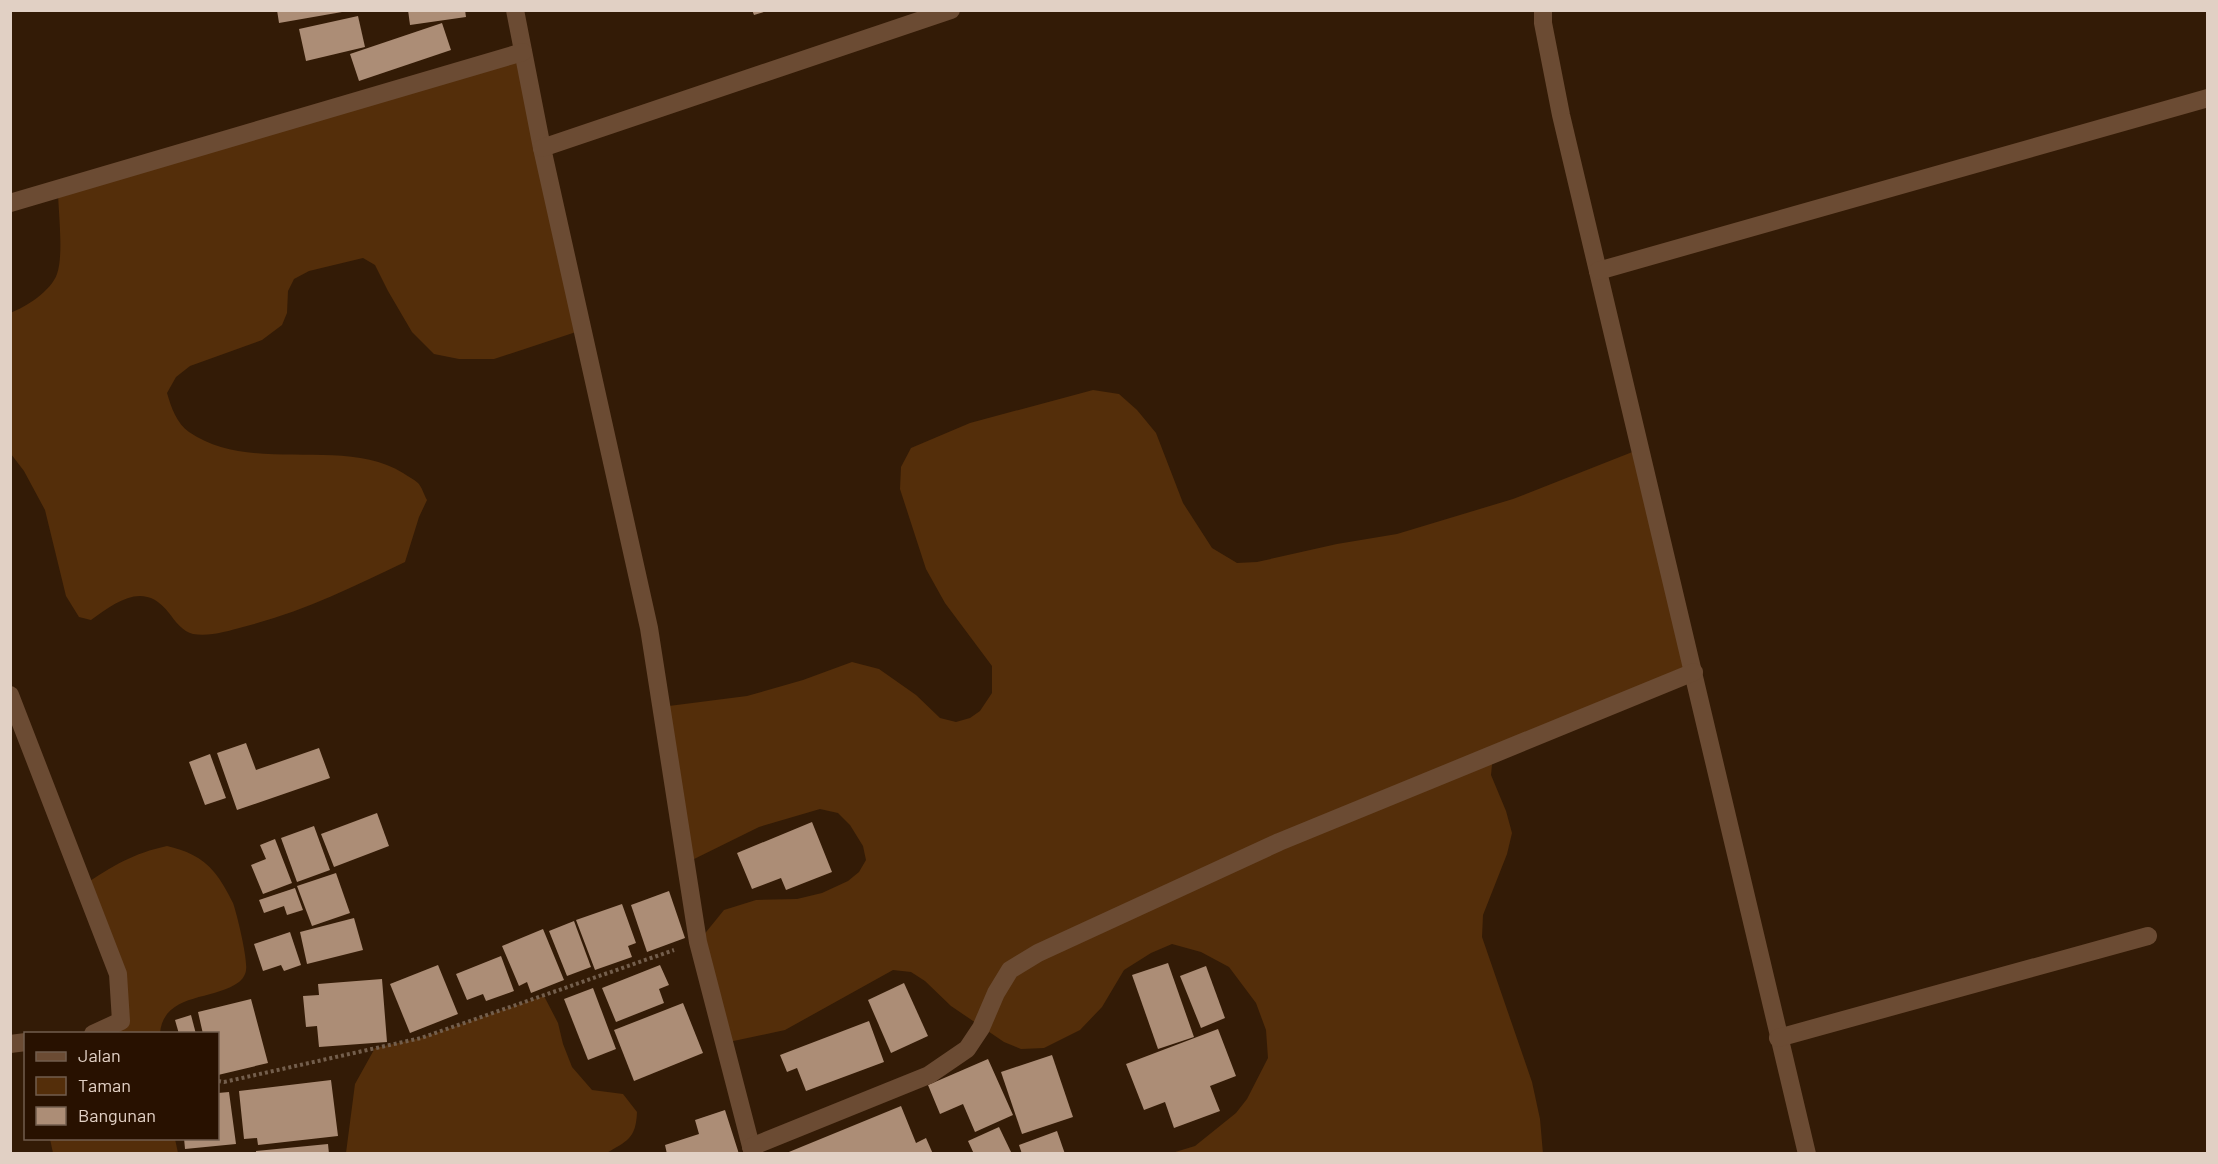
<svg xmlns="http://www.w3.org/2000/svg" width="2218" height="1164" viewBox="0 0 2218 1164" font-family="Barlow,sans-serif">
<rect width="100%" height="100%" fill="#331b06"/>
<g fill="#542e0a">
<path d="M 523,52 L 582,330 L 494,359 L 459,359 L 434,354 L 412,332 L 388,291 L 375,265 L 363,258 L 309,271 L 294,279 L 288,291 L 287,313 L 282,325 L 262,340 L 190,366 L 176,377 L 167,393 C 171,407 177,424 189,432 C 251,475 343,436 403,473 C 407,476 414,479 418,483 C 422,487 424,495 427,500 L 419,517 L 405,562 C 351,588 302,612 243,627 C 228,631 209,637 193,634 C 183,632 175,621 169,613 C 144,580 116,602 91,620 L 79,617 L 66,596 L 45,510 L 24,471 L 11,454 L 10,313 C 26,307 51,291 57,274 C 64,254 58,211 58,189 Z"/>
<polygon points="1093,390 1119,394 1137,410 1156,433 1183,503 1212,548 1237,563 1257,562 1337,544 1397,534 1513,499 1640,449 1694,672 1493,754 1491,775 1506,811 1512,833 1507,854 1483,915 1482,937 1532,1082 1540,1119 1543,1154 1172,1153 1195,1146 1236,1113 1247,1099 1268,1058 1266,1030 1256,1003 1229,967 1201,952 1172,944 1151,953 1124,970 1102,1007 1080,1030 1044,1048 1021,1049 1004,1042 951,1006 925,981 911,972 893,970 785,1030 724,1043 698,942 724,910 756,900 797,899 822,893 848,881 859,872 866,860 863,846 850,825 838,813 820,809 759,827 686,863 661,707 747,696 803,680 852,662 879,669 916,695 940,718 956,722 970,718 980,711 992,693 992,666 945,603 926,569 900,489 901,467 911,448 970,423"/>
<path d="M 167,846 C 185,850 202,857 214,872 C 221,880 228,893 233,903 C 237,914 248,960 246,970 C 246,974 242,980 239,982 C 214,1001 164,992 160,1033 L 93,1033 L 121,1021 L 118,974 L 84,885 C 112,866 134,853 167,846 Z"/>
<path d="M 544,996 L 558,1023 L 563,1044 L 572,1067 L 592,1090 L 623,1094 L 637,1112 C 636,1139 627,1141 605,1154 L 346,1153 L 355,1084 L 375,1048 L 421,1038 Z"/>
<polygon points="50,1139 175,1139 178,1153 53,1153"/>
</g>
<g fill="#ac8d76">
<polygon points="277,10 342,10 342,12 279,23"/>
<polygon points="408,10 465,10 466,17 410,25"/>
<polygon points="752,10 767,10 767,11 754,15"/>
<polygon points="358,16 365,47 306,61 299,29"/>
<polygon points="442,23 451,50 359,81 350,54"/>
<polygon points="246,743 256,770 319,748 330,778 237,810 217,753"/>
<polygon points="210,754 226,798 205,805 189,762"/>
<polygon points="377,813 389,846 334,867 321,834"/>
<polygon points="812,822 832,872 786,890 781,878 752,889 737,853"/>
<polygon points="314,826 330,870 297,882 281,838"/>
<polygon points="275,839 292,883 263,894 251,865 266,859 260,845"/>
<polygon points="336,873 350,913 312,926 297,886"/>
<polygon points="295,888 303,910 287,915 284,906 264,913 259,900"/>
<polygon points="669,891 685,938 647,952 631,905"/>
<polygon points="622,904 636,943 628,946 632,957 595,970 576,920"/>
<polygon points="354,918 363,950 307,964 300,932"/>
<polygon points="574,921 591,967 567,976 549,931"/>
<polygon points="543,929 564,980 531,993 527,982 519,986 502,946"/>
<polygon points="290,932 301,965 284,971 281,965 263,971 254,944"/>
<polygon points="501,956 514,991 486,1001 483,994 467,1000 456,974"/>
<polygon points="1168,963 1194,1037 1158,1049 1132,975"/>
<polygon points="438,965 458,1014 410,1033 390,984"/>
<polygon points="660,965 669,985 659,989 664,1003 616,1022 602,988"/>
<polygon points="1206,966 1225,1018 1201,1028 1180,976"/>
<polygon points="382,979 387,1042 319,1047 317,1026 306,1027 303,996 319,995 318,984"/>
<polygon points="904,983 928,1036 891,1053 868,1000"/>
<polygon points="593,988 616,1049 588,1060 564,999"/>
<polygon points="251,999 268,1063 218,1075 218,1034 203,1034 198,1012"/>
<polygon points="683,1003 703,1053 634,1081 614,1030"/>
<polygon points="191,1015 196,1034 179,1034 175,1020"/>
<polygon points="869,1021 884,1062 806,1091 797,1068 787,1072 780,1055"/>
<polygon points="1218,1029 1236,1076 1210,1086 1220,1111 1174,1128 1165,1102 1144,1110 1126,1064"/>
<polygon points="1052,1055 1073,1117 1022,1134 1001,1072"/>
<polygon points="988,1059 1013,1115 975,1132 963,1104 940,1114 928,1085"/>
<polygon points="331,1080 338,1136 258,1145 257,1138 244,1139 239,1091"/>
<polygon points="229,1092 236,1144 185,1149 184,1138 218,1138 218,1093"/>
<polygon points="901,1106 916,1143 926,1138 933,1154 784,1154"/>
<polygon points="725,1110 739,1154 667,1154 665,1145 699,1134 695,1120"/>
<polygon points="999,1127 1012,1154 974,1154 968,1141"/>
<polygon points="1057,1131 1065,1154 1022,1154 1019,1145"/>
<polygon points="328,1144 329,1154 256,1154 256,1151"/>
</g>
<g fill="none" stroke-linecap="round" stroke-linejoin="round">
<polyline stroke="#735e4c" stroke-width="4" stroke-dasharray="3 3" stroke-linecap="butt" points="218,1081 224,1082 421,1038 674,950"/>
<g stroke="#6b4b33" stroke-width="18">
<polyline points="515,10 542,148 649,628 698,942 753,1154"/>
<polyline points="1543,10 1543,23 1561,115 1807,1154"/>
<polyline points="542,148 951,10"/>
<polyline points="10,203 523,52"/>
<polyline points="1598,271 2208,98"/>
<polyline points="10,695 118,974 121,1021 93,1034"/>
<polyline points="1778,1038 2148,936"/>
<polyline points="10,1044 26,1042"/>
<polyline points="751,1147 929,1075 967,1049 981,1028 996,993 1010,970 1038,953 1279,842 1694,672"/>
</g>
</g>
<rect width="2218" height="1164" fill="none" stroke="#e1d0c4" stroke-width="24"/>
<rect x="24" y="1032" width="195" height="108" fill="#281100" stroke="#725d4e" stroke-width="1.5"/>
<rect x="36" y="1052" width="30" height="9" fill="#6b4b33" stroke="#725d4e" stroke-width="1.5"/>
<text x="78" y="1062" font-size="18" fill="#e1d0c4">Jalan</text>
<rect x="36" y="1077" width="30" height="18" fill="#542e0a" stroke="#725d4e" stroke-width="1.5"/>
<text x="78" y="1092" font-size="18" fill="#e1d0c4">Taman</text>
<rect x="36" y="1107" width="30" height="18" fill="#ac8d76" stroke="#725d4e" stroke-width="1.5"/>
<text x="78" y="1122" font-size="18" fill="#e1d0c4">Bangunan</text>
</svg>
